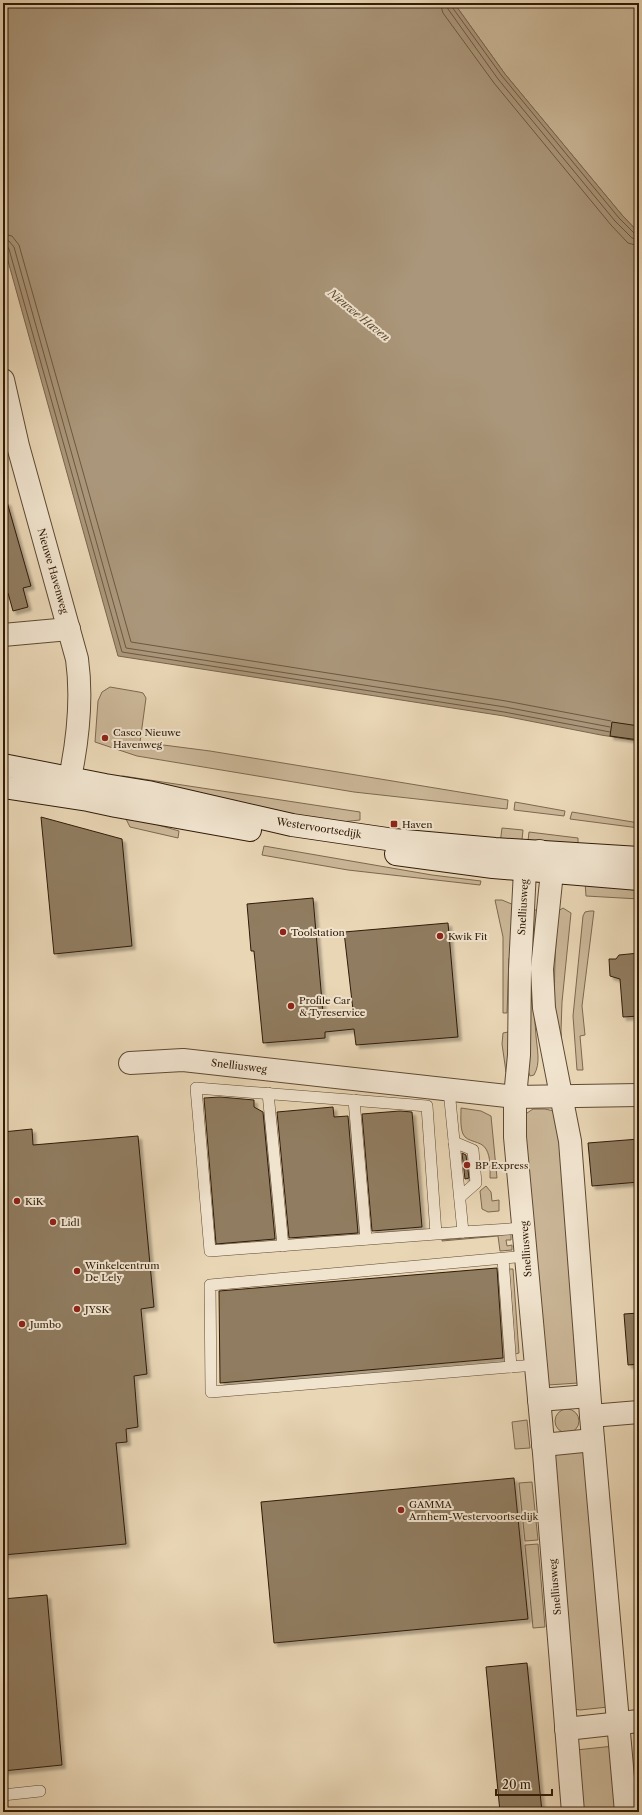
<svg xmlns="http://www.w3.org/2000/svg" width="642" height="1815" viewBox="0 0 642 1815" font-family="'Libre Caslon Text',serif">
<defs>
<filter id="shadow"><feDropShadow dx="3.5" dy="3.5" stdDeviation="1" flood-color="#0004"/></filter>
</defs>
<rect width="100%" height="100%" fill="#e9d6b5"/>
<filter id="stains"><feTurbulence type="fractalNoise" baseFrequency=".005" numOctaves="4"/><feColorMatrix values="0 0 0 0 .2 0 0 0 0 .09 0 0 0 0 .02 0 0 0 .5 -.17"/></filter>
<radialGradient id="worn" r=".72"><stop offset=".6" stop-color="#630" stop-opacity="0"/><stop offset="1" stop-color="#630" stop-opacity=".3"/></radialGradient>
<g fill="#cab697" stroke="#7d684f">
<polygon points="454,3 639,3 639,233 622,215 505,74"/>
<polygon points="110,687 139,692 143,693 146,698 140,742 210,751 508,800 507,809 354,792 137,756 95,742 98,701 102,692"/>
<polygon points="123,776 360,812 360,820 323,824 118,777"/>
<polygon points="515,802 565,811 564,816 514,810"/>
<polygon points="572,812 639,823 639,828 570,819"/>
<polygon points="124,815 179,831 178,838 130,827"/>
<polygon points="502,828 523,830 522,840 528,841 529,832 578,838 578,849 500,844"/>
<polygon points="264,846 432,875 481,881 480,885 348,870 262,855"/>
<polygon points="585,882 639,883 639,899 586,896"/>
<polygon points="495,900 502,900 514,905 517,952 509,958 507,1013 503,1013 503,937"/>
<path d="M 563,908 L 571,913 L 562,1002 L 561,1031 L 564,1073 C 558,1058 558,1044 556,1028 C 553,987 555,951 558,911 Z"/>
<path d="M 533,910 L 538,910 C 536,952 532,994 536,1036 C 537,1049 541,1063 534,1075 L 530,1076 L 526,1065 Z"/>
<polygon points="590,911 594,911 582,1006 585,1035 580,1036 583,1070 577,1070 573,1016 583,916 585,912"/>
<polygon points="508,1032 512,1037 506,1072 502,1044 503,1033"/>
<path d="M 461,1108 L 481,1111 L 491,1116 L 497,1178 L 490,1178 C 490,1170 491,1157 486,1149 C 481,1140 467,1143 463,1134 C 460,1127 461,1116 461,1108 Z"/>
<polygon points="533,1109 545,1109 554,1111 561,1120 578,1383 548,1385 522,1119 527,1113"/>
<polygon points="486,1186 491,1192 492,1201 499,1200 499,1211 488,1212 482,1209 480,1191"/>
<polygon points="511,1234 511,1240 506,1240 507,1246 512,1245 512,1250 500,1251 498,1236 442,1241 442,1240"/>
<polygon points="509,1269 513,1269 519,1353 515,1354"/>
<circle cx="567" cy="1421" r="12"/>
<polygon points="527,1420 530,1448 515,1449 512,1422"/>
<polygon points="587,1451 608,1707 580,1710 574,1709 554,1455"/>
<polygon points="532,1482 538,1540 525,1541 519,1483"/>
<polygon points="538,1544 545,1627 533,1628 525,1545"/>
<polygon points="614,1746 620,1812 581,1812 576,1750"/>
</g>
<polygon fill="#aa967a" stroke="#79654c" points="3,3 454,3 505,74 622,215 639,233 639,741 601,735 504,716 118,656 3,243"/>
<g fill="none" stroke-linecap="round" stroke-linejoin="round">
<g stroke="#6d5840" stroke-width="1">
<polyline points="440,3 443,13 494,83 611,225 628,243 639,246"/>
<polyline points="446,3 448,9 498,79 615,221 632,238 639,240"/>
<polyline points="451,3 452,7 502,76 619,218 635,234 639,235"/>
<polyline points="3,234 12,236 19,245 131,642 506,701 611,721"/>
<polyline points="3,240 9,241 14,247 126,648 505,707 610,727"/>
<polyline points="3,245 7,246 9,249 122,652 504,712 610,732"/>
</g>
</g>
<g fill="#907c61" stroke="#301b07" filter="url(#shadow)">
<polygon points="3,502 7,502 31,586 23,588 28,607 13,611 8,593 3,594"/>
<polygon points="612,722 639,726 639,740 610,736"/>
<polygon points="41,817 122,839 132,946 54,954"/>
<polygon points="313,898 323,1013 353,1010 344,932 448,923 458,1037 356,1045 354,1029 325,1032 325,1038 263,1043 254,951 251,951 247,904"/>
<polygon points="639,953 639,1016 623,1017 620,979 610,976 609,959 616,959 619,955"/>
<polygon points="220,1097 254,1100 254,1107 263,1112 275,1239 216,1244 204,1098"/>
<polygon points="333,1107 334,1117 348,1116 358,1233 289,1238 277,1112"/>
<polygon points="400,1111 412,1112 422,1227 372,1231 362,1114"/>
<polygon points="32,1129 33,1145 138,1136 154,1307 141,1309 147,1374 134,1376 138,1427 126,1429 127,1442 116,1443 126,1544 3,1555 3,1132"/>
<polygon points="639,1139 639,1182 592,1186 588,1143"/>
<polygon points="462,1153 466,1155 469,1178 465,1179"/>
<polygon points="497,1268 503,1358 220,1383 219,1291"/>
<polygon points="639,1313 639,1364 628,1365 624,1314"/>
<polygon points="514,1478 528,1619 274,1643 261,1502"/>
<polygon points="47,1595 62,1765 3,1771 3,1599"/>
<polygon points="527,1663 542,1812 500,1812 486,1667"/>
</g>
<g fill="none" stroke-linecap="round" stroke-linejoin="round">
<g stroke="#5e4a32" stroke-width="12">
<g id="service">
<polyline points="449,1090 463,1232 524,1228"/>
<polyline points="268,1093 283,1246"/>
<polyline points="354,1100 366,1239"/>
<polyline points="454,1142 473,1150 476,1183 460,1197"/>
<polyline points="436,1234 427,1106 196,1088 210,1251 463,1232"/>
<polyline points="526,1256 210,1285 211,1392 535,1365"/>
<polyline points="503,1259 511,1367"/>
<polyline points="3,1795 40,1791"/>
</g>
</g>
<g stroke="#5e4a32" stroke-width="24">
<g id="minor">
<path d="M 3,380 L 18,446 L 77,659 C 83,702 76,754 66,796"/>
<polyline points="3,635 69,629"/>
<polyline points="130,1063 183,1060 515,1097 639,1095"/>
<polyline points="539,1400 589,1396"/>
<polyline points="591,1416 639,1412"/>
<polyline points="543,1445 593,1440"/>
<polyline points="566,1729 639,1721"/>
<polyline points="573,1812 544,1453 515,1137 515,1097 519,1055 520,969 525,870 540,851 552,872 542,969 544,1008 570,1141 591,1416 626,1812"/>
</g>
</g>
<g stroke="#301b07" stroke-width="24">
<g id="secondary">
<polyline points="3,765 105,785 148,792 292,825 394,840 495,849 639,858"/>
<polyline points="3,787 88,800 116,806 250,830"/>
<polyline points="396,854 493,867 639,879"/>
</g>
</g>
<use href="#service" stroke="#f1e4cf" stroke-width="11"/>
<use href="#minor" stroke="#f1e4cf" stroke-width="22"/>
<use href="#secondary" stroke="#f1e4cf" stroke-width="22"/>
</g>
<g fill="#8f2418" stroke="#f1e4cf" stroke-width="1.5">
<circle cx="105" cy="738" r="4"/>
<rect x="390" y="820" width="8" height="8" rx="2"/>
<circle cx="283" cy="932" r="4"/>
<circle cx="440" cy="936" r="4"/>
<circle cx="291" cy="1006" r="4"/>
<circle cx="467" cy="1165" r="4"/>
<circle cx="17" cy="1201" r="4"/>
<circle cx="53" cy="1222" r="4"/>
<circle cx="77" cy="1271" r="4"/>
<circle cx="77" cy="1309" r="4"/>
<circle cx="22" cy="1324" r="4"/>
<circle cx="401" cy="1510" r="4"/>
</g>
<g text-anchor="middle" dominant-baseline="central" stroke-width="4" stroke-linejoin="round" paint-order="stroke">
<g font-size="10" fill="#301b07" stroke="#f1e4cf">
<text transform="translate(53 571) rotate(74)">Nieuwe Havenweg</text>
<text transform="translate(319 828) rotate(9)">Westervoortsedijk</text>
<text transform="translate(523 907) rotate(-87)">Snelliusweg</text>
<text transform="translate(239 1066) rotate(7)">Snelliusweg</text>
<text transform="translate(526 1249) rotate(-94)">Snelliusweg</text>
<text transform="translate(555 1587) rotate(-95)">Snelliusweg</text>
</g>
<g font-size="10" fill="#301b07" stroke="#f1e4cf" text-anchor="start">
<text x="113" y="732">Casco Nieuwe<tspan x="113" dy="12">Havenweg</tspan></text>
<text x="402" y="824">Haven</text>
<text x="291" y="932">Toolstation</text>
<text x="448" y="936">Kwik Fit</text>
<text x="299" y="1000">Profile Car<tspan x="299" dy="12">&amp; Tyreservice</tspan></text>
<text x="475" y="1165">BP Express</text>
<text x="25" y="1201">KiK</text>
<text x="61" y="1222">Lidl</text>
<text x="85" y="1265">Winkelcentrum<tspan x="85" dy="12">De Lely</tspan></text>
<text x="85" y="1309">JYSK</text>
<text x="30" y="1324">Jumbo</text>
<text x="409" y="1504">GAMMA<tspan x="409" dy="12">Arnhem-Westervoortsedijk</tspan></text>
</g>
<g font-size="11" font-style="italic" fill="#5b462f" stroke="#f1e4cf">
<text transform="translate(359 315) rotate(39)">Nieuwe Haven</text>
</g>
</g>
<rect width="642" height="1815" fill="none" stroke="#e9d6b5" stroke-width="16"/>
<rect x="4" y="4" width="634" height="1807" fill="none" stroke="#301b07" stroke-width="2"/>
<rect x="8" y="8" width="626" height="1799" fill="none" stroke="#301b07"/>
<path d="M496 1789v6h56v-6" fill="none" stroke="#301b07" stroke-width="2"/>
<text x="502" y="1789" font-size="12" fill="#301b07" stroke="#f1e4cf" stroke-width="3" paint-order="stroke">20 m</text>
<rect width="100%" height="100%" filter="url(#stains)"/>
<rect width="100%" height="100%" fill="url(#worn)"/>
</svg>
